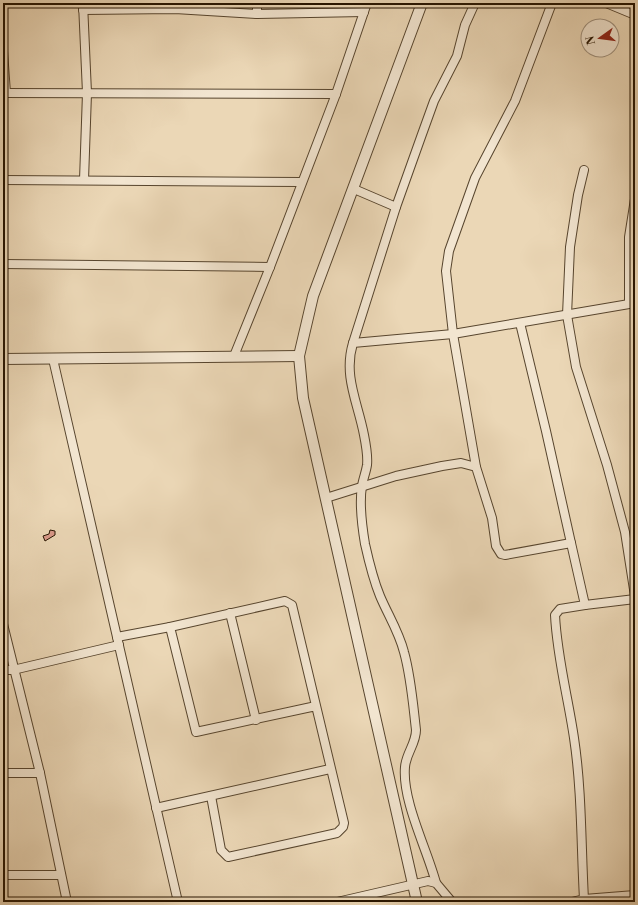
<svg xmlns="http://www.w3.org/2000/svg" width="638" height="905" viewBox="0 0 638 905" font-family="'Libre Bodoni',serif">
<rect width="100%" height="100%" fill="#ebd7b6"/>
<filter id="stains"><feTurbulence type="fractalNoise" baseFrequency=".005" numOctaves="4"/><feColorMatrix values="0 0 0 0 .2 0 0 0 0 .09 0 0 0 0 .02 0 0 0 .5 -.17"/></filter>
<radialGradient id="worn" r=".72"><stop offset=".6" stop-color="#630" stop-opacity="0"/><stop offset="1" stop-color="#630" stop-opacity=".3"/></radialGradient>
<polygon fill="#d99889" stroke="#261400" points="50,530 55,531 55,535 45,541 43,536 49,534"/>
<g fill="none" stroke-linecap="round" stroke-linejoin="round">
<g stroke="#57452e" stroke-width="10">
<g id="minor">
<polyline points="83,3 87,93 84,180"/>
<polyline points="257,3 257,14"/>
<polyline points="606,3 635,15"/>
<polyline points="83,10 175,9 257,14 364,12"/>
<polyline points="3,51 6,93"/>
<polyline points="3,93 336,94"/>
<polyline points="584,170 578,195 570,247 567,315 576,367 607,465 625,532 635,596"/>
<polyline points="3,180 301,182"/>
<polyline points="354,189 396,207"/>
<polyline points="3,264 270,267"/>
<polyline points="629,304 629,237 635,199"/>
<polyline points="520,323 546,431 571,543"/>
<polyline points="353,343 396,207 421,137 434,101 457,56 465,25 475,3"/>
<polyline points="234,356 270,267 336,94 367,3"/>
<polyline points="53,359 178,902"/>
<polyline points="476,467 453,334 446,271 449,251 475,178 515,101 552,3"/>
<path d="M 326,498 L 396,476 L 442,466 L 461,463 L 476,467 L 492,518 L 496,546 L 501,554 L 505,555 L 571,543 L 585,605 L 560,609 L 555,615 C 557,657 568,697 574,738 C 582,791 581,846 584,899"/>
<polyline points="585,605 635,599"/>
<polyline points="230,613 256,720"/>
<polyline points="3,624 40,773 67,902"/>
<polyline points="117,637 170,627"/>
<polyline points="3,670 13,670 119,645"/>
<polyline points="3,773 40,773"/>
<polyline points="211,796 221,850 228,857 337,833 343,827 344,823 292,605 285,601 170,627 196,732 316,706"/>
<polyline points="156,808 330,769"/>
<polyline points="3,875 61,875"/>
<path d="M 436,883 C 427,849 402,801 405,767 C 406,753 416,744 416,730 C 413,704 411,677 404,652 C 399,632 388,615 380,596 C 373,579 369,562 365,544 C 362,526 359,504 362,486 C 363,479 366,472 367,465 C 368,456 366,445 364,435 C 358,403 343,376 353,343 L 453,334 L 635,303"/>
<polyline points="337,902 428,881 436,883 452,902"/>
<polyline points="572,902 584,899 635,895"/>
</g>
</g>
<g stroke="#57452e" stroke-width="12">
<g id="tertiary">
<polyline points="3,359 299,356"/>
<polyline points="417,902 303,398 299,356 313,296 422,3"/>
</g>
</g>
<use href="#minor" stroke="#f2e5d0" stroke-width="8"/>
<use href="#tertiary" stroke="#f2e5d0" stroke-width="10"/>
</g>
<rect width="638" height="905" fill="none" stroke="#ebd7b6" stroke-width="16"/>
<rect x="4" y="4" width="630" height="897" fill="none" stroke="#261400" stroke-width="2"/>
<rect x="8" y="8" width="622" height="889" fill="none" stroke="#261400"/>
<g transform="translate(600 38) rotate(256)"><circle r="19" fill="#f2e5d0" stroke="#a0917d"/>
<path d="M0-3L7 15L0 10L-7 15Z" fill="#8f2418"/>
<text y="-6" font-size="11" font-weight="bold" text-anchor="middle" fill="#261400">N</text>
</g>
<rect width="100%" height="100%" filter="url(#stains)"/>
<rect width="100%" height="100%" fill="url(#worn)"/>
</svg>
